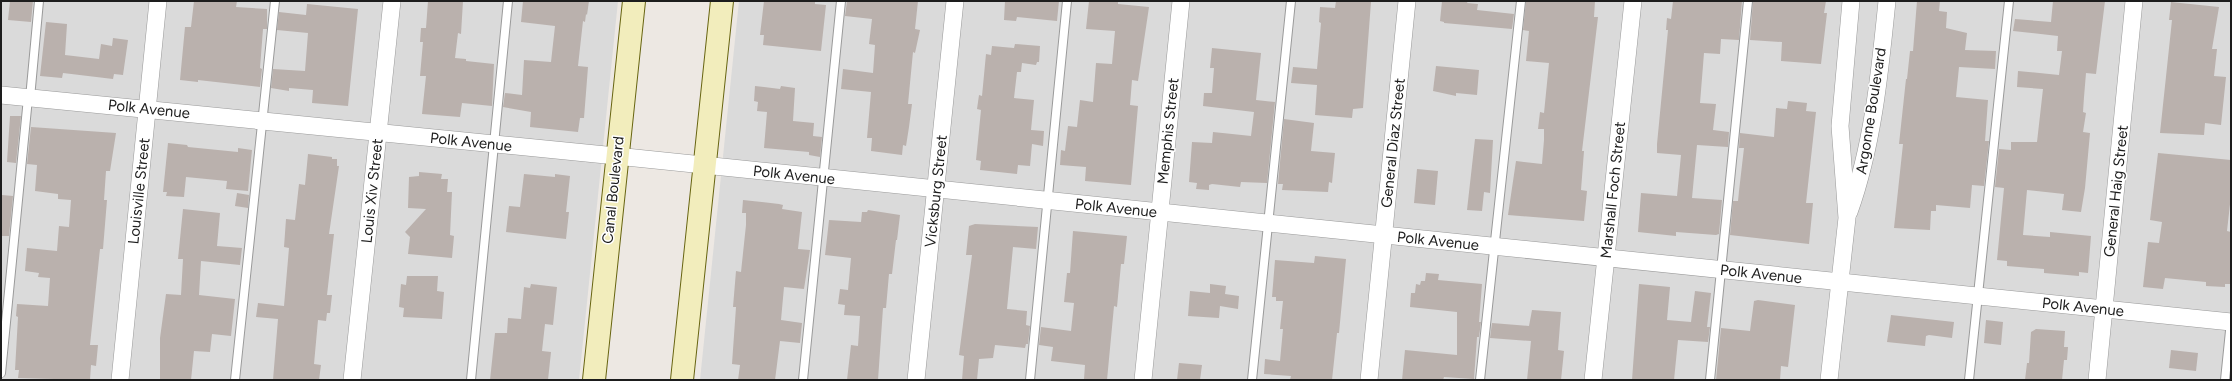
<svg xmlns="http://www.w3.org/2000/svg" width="2232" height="381" viewBox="0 0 2232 381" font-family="Figtree,sans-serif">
<rect width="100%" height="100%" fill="#ede8e3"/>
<g fill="#dadada">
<polygon points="1,1 618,1 579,380 1,380"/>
<polygon points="739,1 2231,1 2231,380 700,380"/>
</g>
<g fill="#bab1ad">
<polygon points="10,1 33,1 31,22 8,20"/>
<polygon points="194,1 237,1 236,7 267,9 267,29 263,29 260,68 262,69 260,87 198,80 198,82 180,80 185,27 191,27"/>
<polygon points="428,1 463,1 461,34 458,33 455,58 466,59 466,61 494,64 492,106 462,103 460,117 422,114 426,76 420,76 423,42 420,42 421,28 426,28"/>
<polygon points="523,1 589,1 587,15 586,14 585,22 583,21 578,66 588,67 584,118 580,118 578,132 530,127 531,112 503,107 505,93 522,95 524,60 551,62 555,26 521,22"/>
<polygon points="764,1 815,1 815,4 826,5 821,51 763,45 764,35 760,35"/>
<polygon points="847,1 918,1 915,29 920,30 915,53 913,52 908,104 912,104 909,127 906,146 903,145 902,155 871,151 872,138 867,138 871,92 841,89 843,69 873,73 875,45 869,44 872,19 845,16"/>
<polygon points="1005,1 1059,1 1057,21 1017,17 1016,21 1004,20"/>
<polygon points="1089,1 1118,1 1118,4 1149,7 1138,81 1132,80 1130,105 1138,106 1131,185 1085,181 1086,167 1060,165 1061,150 1065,151 1068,126 1077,127 1080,100 1093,102 1096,63 1112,64 1115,31 1086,29"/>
<polygon points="1336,1 1371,2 1363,108 1353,109 1352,118 1315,115 1317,85 1291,83 1293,67 1317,69 1321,23 1319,22 1320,7 1335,8"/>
<polygon points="1442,1 1468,1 1467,3 1478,4 1477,10 1514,14 1512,29 1444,23 1444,22 1440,21"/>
<polygon points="1526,1 1595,1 1594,17 1598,17 1582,151 1584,151 1581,190 1587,191 1584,221 1508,215 1516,161 1542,164 1544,140 1544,129 1538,129 1540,112 1544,113 1549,63 1526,61 1529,31 1523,30"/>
<polygon points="1673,1 1742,1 1739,40 1721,39 1720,54 1704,53 1700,103 1716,104 1713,130 1729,132 1728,147 1697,145 1692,198 1722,200 1719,234 1716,235 1676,232 1676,236 1638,232 1641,193 1677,196 1681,155 1657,153 1657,144 1668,30 1666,30 1667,18 1671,19"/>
<polygon points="1753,1 1826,1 1824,13 1827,13 1821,64 1781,61 1782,42 1750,40"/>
<polygon points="1917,1 1940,1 1939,11 1947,12 1946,28 1967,33 1965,50 1996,51 1995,69 1959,67 1956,97 1988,100 1985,141 1989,141 1984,186 1972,185 1970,208 1936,205 1936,211 1931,211 1930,230 1894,228 1903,144 1899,144 1906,79 1907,79 1910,51 1913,51"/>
<polygon points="2053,1 2105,1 2096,74 2086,73 2084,97 2083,112 2086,113 2083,132 2090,133 2085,188 2081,212 2062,210 2064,194 2027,190 2023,235 2050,237 2050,232 2091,236 2088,273 2079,272 2079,276 2044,273 2044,269 2007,266 2007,261 1997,260 2004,188 1995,187 1999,149 2011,150 2011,142 2037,142 2043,89 2017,87 2018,71 2059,75 2062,51 2057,51 2058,36 2013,31 2015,19 2051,22"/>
<polygon points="2171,2 2219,7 2212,49 2217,49 2214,76 2226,77 2221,125 2205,123 2204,135 2160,133 2172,20 2169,20"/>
<polygon points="307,4 358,9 348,106 312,103 313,90 289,88 289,91 271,88 273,69 305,71 308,33 277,30 279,12 306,15"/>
<polygon points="46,22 67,24 65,55 99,59 101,44 112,46 113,38 128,40 123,75 114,74 113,79 63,73 62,78 40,76"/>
<polygon points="1015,44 1040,46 1039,62 1037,62 1036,65 1022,63 1021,72 1017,72 1014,98 1034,100 1031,130 1044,131 1043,146 1032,144 1030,166 1018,165 1017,174 980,170 981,161 976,160 981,110 977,109 979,95 982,96 986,54 991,55 992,46 1014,48"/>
<polygon points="1212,48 1261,53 1256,100 1275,102 1267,183 1241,182 1240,187 1212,184 1209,185 1209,190 1196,189 1197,183 1189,182 1192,142 1212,143 1213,132 1251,136 1254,112 1203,106 1204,93 1212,93 1214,68 1210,68"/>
<polygon points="1436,66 1479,70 1477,95 1456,93 1456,96 1433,91"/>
<polygon points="755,86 780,89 781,86 795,88 793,121 814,123 813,136 822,137 820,157 809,155 809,152 764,148 767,112 757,111 758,102 754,101"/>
<polygon points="1788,101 1807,103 1806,111 1816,112 1806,203 1813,203 1809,244 1730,235 1733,201 1738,201 1739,191 1744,148 1739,148 1740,133 1774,137 1776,108 1787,109"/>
<polygon points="10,116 21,116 16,163 7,162"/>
<polygon points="1284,119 1314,123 1311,151 1335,153 1332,183 1329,182 1328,192 1282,190 1283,184 1278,184"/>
<polygon points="31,127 116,133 110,171 106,171 104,200 107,200 103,249 100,249 90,345 98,345 96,366 91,365 90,380 18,378 19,370 15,370 18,317 16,316 17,304 48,306 50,278 38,277 39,273 25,271 27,248 57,251 59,226 69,227 71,200 58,199 58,194 35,191 37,165 27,164"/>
<polygon points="1475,139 1493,140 1490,193 1484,192 1482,211 1467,210"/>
<polygon points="168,143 187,145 188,147 238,152 238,148 252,150 248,191 226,189 227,181 186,177 184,197 166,196 167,192 163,192"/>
<polygon points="2158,153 2231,160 2231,195 2227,231 2231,232 2231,284 2225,284 2225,287 2206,286 2206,282 2165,278 2163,289 2143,287 2148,242 2159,243 2162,222 2150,220"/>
<polygon points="308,154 332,157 332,159 337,159 337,166 339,166 329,234 334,234 327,295 332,295 330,313 327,313 326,321 318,320 314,364 321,365 319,380 273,380 278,319 256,317 258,303 284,306 289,248 284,247 286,219 295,220 299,184 305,185"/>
<polygon points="1417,169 1438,171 1435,205 1414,203"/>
<polygon points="419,172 442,174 441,179 448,179 447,192 452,192 450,235 454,236 452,258 408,254 410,237 405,232 426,209 408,208 409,177 419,176"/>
<polygon points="524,174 555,177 555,174 570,176 566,212 569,212 566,239 506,232 509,206 520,207"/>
<polygon points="237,193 249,195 248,208 235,206"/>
<polygon points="2,195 13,196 9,236 1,236"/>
<polygon points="743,200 779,204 783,205 782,209 802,212 798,249 810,250 804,289 784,287 781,320 802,323 800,343 780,341 775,380 738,380 740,365 732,364 736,307 733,307 736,271 741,272 746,225 746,213 742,213"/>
<polygon points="183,209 220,213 217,246 242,248 240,265 201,261 199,295 235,299 231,336 212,334 210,352 194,351 191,380 160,380 160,338 166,294 181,295 183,259 178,259"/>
<polygon points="868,210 900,215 897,240 896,240 892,274 889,274 886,308 883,308 878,380 847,380 851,345 858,346 860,316 844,315 845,305 838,304 840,289 848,290 851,258 825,255 827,238 829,220 861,222 862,212 867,212"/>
<polygon points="975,224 1038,227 1036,249 1013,247 1007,309 1027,311 1026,325 1030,326 1028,344 1026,344 1025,348 995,345 993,358 979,359 977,380 962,380 964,356 959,355 972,255 966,255 969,226"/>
<polygon points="1073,231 1127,236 1124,264 1121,264 1117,307 1114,306 1107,380 1084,379 1085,365 1051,361 1053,347 1039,345 1041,327 1071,331 1074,303 1064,302 1067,273 1070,273"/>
<polygon points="1315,256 1346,259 1339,333 1337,333 1332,380 1290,380 1291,376 1264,374 1265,359 1280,361 1283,329 1280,329 1283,301 1276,301 1276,297 1272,297 1275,260 1314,263"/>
<polygon points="1426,273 1439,274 1438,280 1482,284 1479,322 1481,322 1479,337 1477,337 1474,379 1444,377 1443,380 1402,380 1405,350 1457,355 1457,312 1410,307 1411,293 1415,293 1416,284 1420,285 1421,281 1425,281"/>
<polygon points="407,276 438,276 437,291 444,292 442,319 403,317 404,308 399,307 401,284 406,285"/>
<polygon points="531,284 557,287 553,325 545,324 542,351 551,352 548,380 490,380 495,333 507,333 508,318 521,319 524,287 530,288"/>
<polygon points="1210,284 1226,286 1225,294 1239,296 1238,309 1220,306 1219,318 1188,316 1190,291 1210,293"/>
<polygon points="1639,284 1670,287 1667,320 1691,322 1695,291 1711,293 1707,327 1710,327 1708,342 1678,340 1674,380 1632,380"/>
<polygon points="1758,300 1795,305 1788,367 1781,366 1780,380 1716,380 1721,328 1750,331 1754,301"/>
<polygon points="1532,310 1561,312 1558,350 1564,351 1561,380 1527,380 1531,341 1490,338 1492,323 1529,326"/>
<polygon points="1891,315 1954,322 1952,338 1929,335 1926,336 1925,346 1887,342"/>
<polygon points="1986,320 2003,322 2001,345 1984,343"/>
<polygon points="2036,329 2065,331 2064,347 2068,347 2067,360 2064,360 2062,380 2025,380 2027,363 2029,363 2031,332"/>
<polygon points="2171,350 2198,353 2196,371 2169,368"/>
<polygon points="1179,363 1202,365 1200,380 1177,380"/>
</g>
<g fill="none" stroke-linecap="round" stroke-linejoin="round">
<g stroke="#9a9a9a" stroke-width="10">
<g id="lane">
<polyline points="30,98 39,1"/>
<polyline points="1,373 28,98"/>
<polyline points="235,380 275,1"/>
<polyline points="471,380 508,1"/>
<polyline points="803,380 841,1"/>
<polyline points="1030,380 1067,1"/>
<polyline points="1252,380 1291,1"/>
<polyline points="1480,380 1521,1"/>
<polyline points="1710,380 1748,1"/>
<polyline points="1969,380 2009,1"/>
<polyline points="2225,380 2231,321"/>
</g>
</g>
<g stroke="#9a9a9a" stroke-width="18">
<g id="street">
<polyline points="1,95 616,156 2231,322"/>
<path d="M 1849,212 C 1873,145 1880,71 1887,1"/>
<polyline points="120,380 158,1"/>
<polyline points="352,380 392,1"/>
<polyline points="916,380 955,1"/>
<polyline points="1143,380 1181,1"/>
<polyline points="1369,380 1407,1"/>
<polyline points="1593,380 1633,1"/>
<polyline points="1829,380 1847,218 1840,126 1851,1"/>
<polyline points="2097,380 2134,1"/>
</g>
</g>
<g stroke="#676410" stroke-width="24">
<g id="secondary">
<polyline points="594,380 634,1"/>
<polyline points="682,380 722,1"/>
</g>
</g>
<use href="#lane" stroke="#fff" stroke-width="8"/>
<use href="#street" stroke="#fff" stroke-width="17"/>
<use href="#secondary" stroke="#f2edbc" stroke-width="22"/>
</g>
<g text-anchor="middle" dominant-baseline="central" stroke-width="3" stroke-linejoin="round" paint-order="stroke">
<g font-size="15" fill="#1d1d1d" stroke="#fff">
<text transform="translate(149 109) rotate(6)">Polk Avenue</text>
<text transform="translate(1871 111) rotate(-81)">Argonne Boulevard</text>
<text transform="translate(1168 131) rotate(-84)">Memphis Street</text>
<text transform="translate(471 142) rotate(6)">Polk Avenue</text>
<text transform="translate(1393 143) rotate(-84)">General Diaz Street</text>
<text transform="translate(794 175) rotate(6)">Polk Avenue</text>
<text transform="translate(613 190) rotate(-84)">Canal Boulevard</text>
<text transform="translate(1613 190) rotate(-84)">Marshall Foch Street</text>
<text transform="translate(139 191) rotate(-84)">Louisville Street</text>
<text transform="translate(372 191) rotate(-84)">Louis Xiv Street</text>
<text transform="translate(936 191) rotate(-84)">Vicksburg Street</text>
<text transform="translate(2116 191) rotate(-84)">General Haig Street</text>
<text transform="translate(1116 208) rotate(6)">Polk Avenue</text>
<text transform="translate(1438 241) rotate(6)">Polk Avenue</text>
<text transform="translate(1761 274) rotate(6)">Polk Avenue</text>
<text transform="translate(2083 307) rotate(6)">Polk Avenue</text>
</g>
</g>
<rect width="2232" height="381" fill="none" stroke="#1d1d1d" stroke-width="4"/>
</svg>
